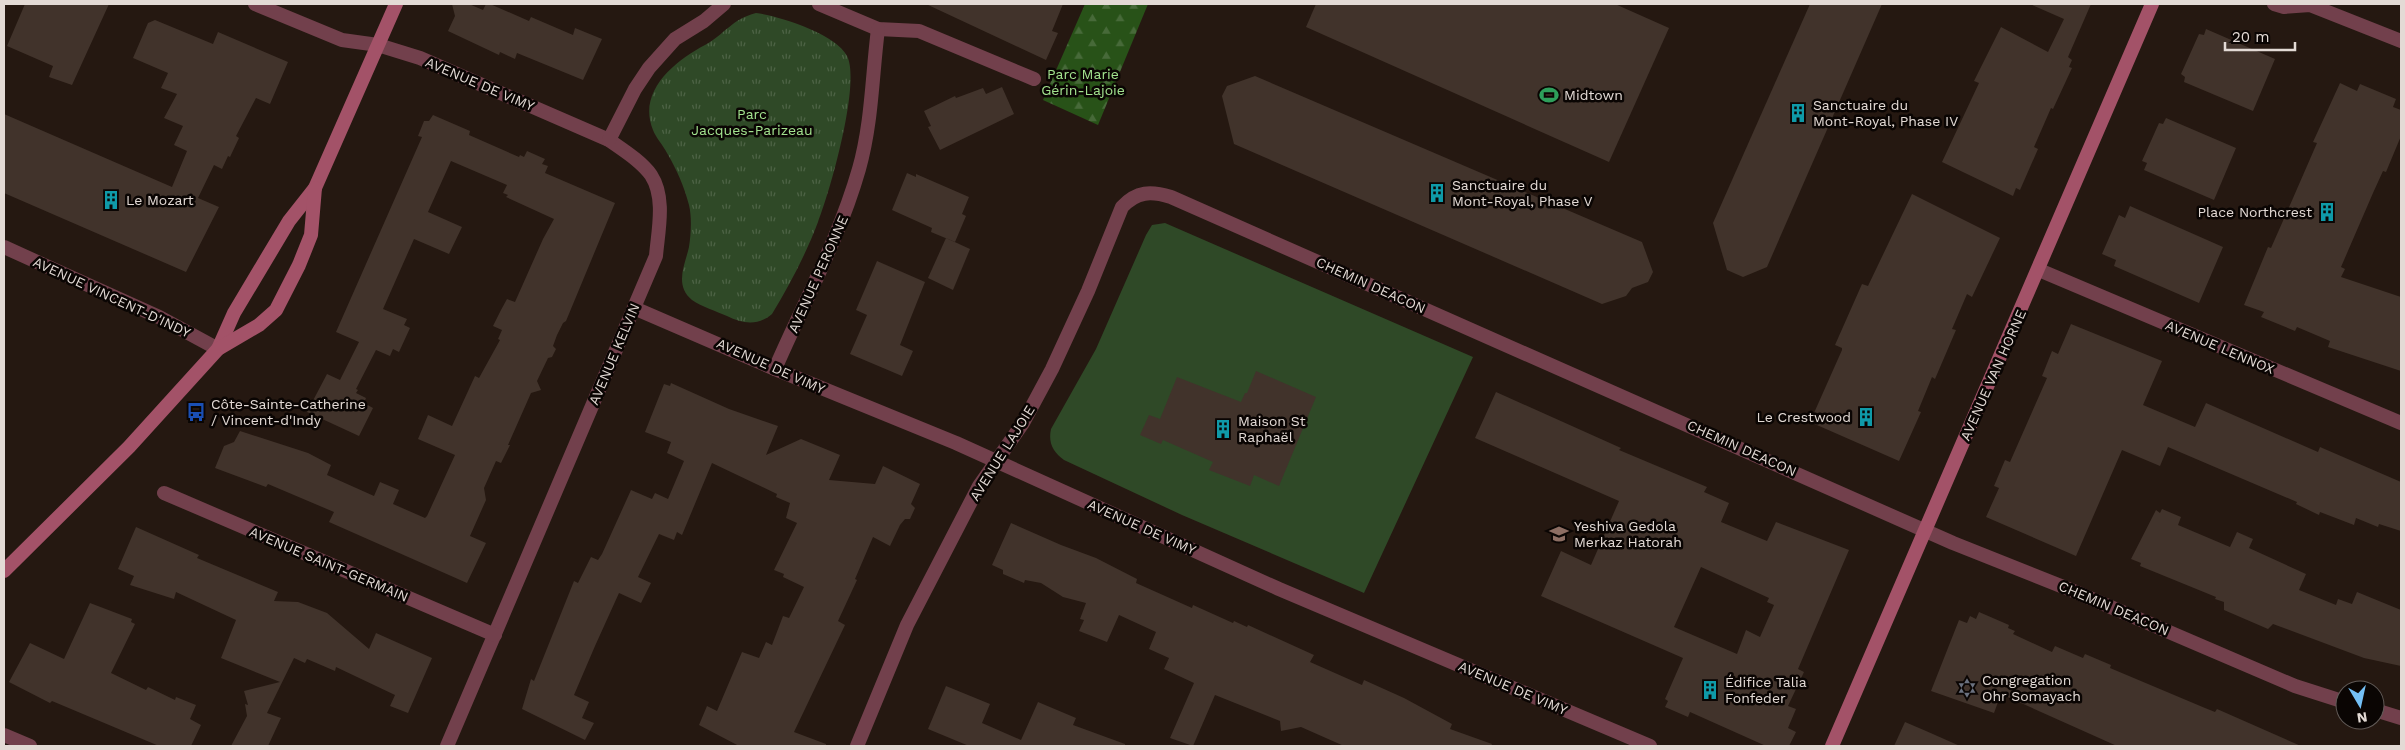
<svg xmlns="http://www.w3.org/2000/svg" width="2405" height="750" viewBox="0 0 2405 750" font-family="'Work Sans',sans-serif">
<defs>
<pattern id="forest-firs" width="22" height="20" patternUnits="userSpaceOnUse" patternTransform="scale(1.25)"><rect width="22" height="20" fill="#285218"/><path d="M5 1l3.5 6h-7zM16 11l3.5 6h-7z" fill="#476a39"/></pattern>
<pattern id="park-tufts" width="24" height="20" patternUnits="userSpaceOnUse" patternTransform="scale(1.25)"><rect width="24" height="20" fill="#2f4927"/><path d="M3 7l-1-3M5 7V3M7 7l1-3M15 17l-1-3M17 17v-4M19 17l1-3" fill="none" stroke="#4d6345"/></pattern>
</defs>
<rect width="100%" height="100%" fill="#251811"/>
<polygon fill="url(#forest-firs)" points="1085,4 1148,4 1098,125 1043,100"/>
<path fill="url(#park-tufts)" d="M 756,13 C 779,16 836,34 847,56 C 861,83 830,192 818,222 C 806,254 790,284 772,314 C 758,326 743,324 727,316 C 716,311 702,307 692,300 C 674,285 685,265 689,247 C 691,235 692,217 689,205 C 684,186 677,170 667,153 C 663,145 656,138 653,130 C 637,91 675,61 705,45 C 725,34 732,19 756,13 Z"/>
<path fill="#2f4927" d="M 1165,223 L 1473,357 L 1364,593 L 1182,515 L 1064,460 C 1053,452 1048,443 1051,429 L 1096,349 L 1146,235 L 1152,225 Z"/>
<g fill="#41332b" fill-rule="evenodd">
<polygon points="25,4 109,4 72,85 49,77 53,66 7,46"/>
<polygon points="452,4 469,4 483,10 486,4 490,4 529,21 531,17 573,35 575,28 602,39 583,80 517,53 515,59 500,52 499,55 448,31 455,16"/>
<polygon points="926,4 1063,4 1052,31 1058,33 1046,60"/>
<polygon points="1316,4 1615,4 1669,28 1609,162 1306,27"/>
<polygon points="1810,4 1882,4 1767,267 1743,277 1727,270 1713,223"/>
<polygon points="2030,4 2091,4 2068,57 2072,60 2069,67 2072,68 2053,109 2051,108 2034,147 2038,149 2020,190 2016,188 2013,196 1942,162 1979,83 1974,81 2001,27 2048,52 2064,19"/>
<polygon points="155,20 213,44 218,32 288,62 270,104 256,98 236,136 239,138 230,157 228,156 222,169 214,165 198,198 219,207 186,272 4,193 4,114 172,187 187,151 174,145 183,126 164,118 177,94 161,88 168,73 133,58 148,23"/>
<polygon points="2206,29 2275,59 2253,111 2184,82 2185,77 2181,74 2199,34 2204,35"/>
<polygon points="1255,76 1642,242 1653,272 1648,282 1632,288 1626,296 1602,304 1234,144 1222,96 1227,86"/>
<polygon points="2340,83 2357,91 2360,84 2396,99 2393,107 2401,110 2401,136 2386,172 2383,171 2373,193 2341,267 2345,269 2341,277 2401,297 2401,371 2328,347 2330,341 2297,327 2295,331 2261,317 2264,312 2244,305 2268,247 2271,248 2290,205 2317,143 2313,142"/>
<polygon points="1002,87 1014,114 940,150 928,127 931,126 924,111 955,96 956,98 983,88 986,94"/>
<polygon points="433,115 470,131 469,135 519,157 520,155 524,157 527,151 545,159 542,164 548,166 545,173 615,203 566,321 563,323 557,335 553,346 556,349 552,357 548,358 537,381 541,390 531,393 508,445 510,445 501,463 496,461 484,488 486,500 470,536 486,543 467,583 329,522 334,512 268,484 266,487 215,468 224,446 234,442 240,431 308,453 331,465 327,475 374,496 380,482 399,490 393,504 425,518 427,516 455,455 418,439 428,415 452,426 475,376 479,378 500,340 498,339 502,330 493,326 501,310 507,299 515,302 543,239 554,219 506,197 508,195 503,193 507,185 451,161 428,212 462,227 449,254 414,239 383,309 407,319 404,325 410,328 399,352 393,349 390,356 376,350 356,389 358,390 356,393 366,398 364,403 373,408 359,436 307,412 327,374 340,380 359,342 336,332 422,137 418,136 424,121 429,121"/>
<polygon points="2166,118 2236,148 2214,200 2144,170 2147,163 2142,161 2159,123 2163,124"/>
<polygon points="907,173 916,177 916,174 969,197 962,214 966,216 955,242 931,232 932,228 892,210"/>
<polygon points="1912,194 2000,238 1972,297 1967,294 1952,329 1956,330 1935,379 1932,377 1918,411 1921,412 1899,461 1810,422 1842,350 1842,348 1835,345 1862,284 1868,286"/>
<polygon points="2130,206 2223,247 2199,303 2114,266 2116,260 2102,254 2119,215 2125,218"/>
<polygon points="946,238 970,249 953,290 928,278"/>
<polygon points="877,261 925,282 900,345 913,351 902,376 850,354 867,315 856,310"/>
<polygon points="2071,324 2162,361 2143,405 2195,427 2206,403 2318,452 2320,447 2401,482 2401,531 2379,524 2378,527 2356,518 2354,525 2320,512 2319,515 2296,504 2297,502 2168,447 2160,466 2122,450 2076,556 1986,517 1999,488 1994,486 2005,460 2010,462 2047,378 2042,376 2052,351 2058,354"/>
<polygon points="1256,371 1316,397 1279,486 1254,475 1250,486 1209,470 1213,462 1163,440 1161,444 1140,435 1149,415 1160,419 1177,377 1241,402 1245,393 1247,393"/>
<polygon points="671,383 729,409 778,426 766,455 801,439 840,455 829,480 875,484 883,466 920,484 911,504 915,508 910,519 905,519 900,525 890,546 873,537 855,579 857,580 838,621 845,625 794,732 826,744 826,746 739,746 699,725 707,706 717,711 742,652 759,658 766,642 772,645 783,616 789,618 804,587 783,577 784,574 774,570 797,523 786,518 790,503 776,497 777,494 712,463 682,535 677,532 674,540 659,534 638,577 651,583 641,603 619,593 595,646 574,695 589,702 582,718 594,723 585,740 522,709 531,679 534,681 574,581 578,583 591,557 598,560 602,554 631,490 652,499 655,493 668,499 684,461 667,453 671,442 645,432 664,384 670,386"/>
<path d="M 1496,392 L 1621,448 L 1619,450 L 1707,487 L 1704,492 L 1729,503 L 1721,522 L 1767,541 L 1776,522 L 1849,550 L 1798,669 L 1804,672 L 1788,706 L 1796,709 L 1788,728 L 1796,732 L 1789,746 L 1766,746 L 1690,712 L 1688,717 L 1665,707 L 1668,701 L 1665,699 L 1683,658 L 1541,596 L 1561,551 L 1591,565 L 1619,501 L 1475,438 ZM 1701,567 L 1769,598 L 1767,602 L 1774,605 L 1760,637 L 1746,630 L 1737,654 L 1674,627 Z"/>
<polygon points="2162,509 2181,517 2178,525 2230,547 2237,532 2253,539 2249,548 2306,574 2299,590 2336,605 2338,599 2352,604 2357,592 2401,610 2401,666 2364,658 2273,624 2268,629 2224,610 2224,602 2215,599 2216,597 2140,566 2141,563 2131,559 2156,510 2160,513"/>
<polygon points="1011,523 1061,545 1096,558 1137,579 1136,583 1192,608 1193,605 1233,623 1234,621 1247,627 1248,625 1314,655 1310,662 1362,685 1364,680 1404,698 1452,724 1450,729 1492,744 1491,746 1344,746 1301,727 1281,731 1280,721 1215,695 1193,746 1170,738 1194,683 1164,669 1169,658 1149,649 1156,632 1119,615 1107,642 1079,631 1084,620 1080,619 1086,603 1063,597 1041,583 1025,580 1024,583 1003,574 1003,570 992,565"/>
<polygon points="136,527 199,555 197,558 278,592 274,601 298,602 327,613 369,649 376,633 432,658 408,713 390,706 395,695 336,667 335,671 307,659 305,663 294,658 267,713 281,718 268,746 231,746 247,716 245,704 248,705 244,691 280,682 221,658 236,620 176,592 174,599 130,585 134,576 118,569"/>
<polygon points="90,603 132,619 131,622 135,624 111,673 146,690 148,687 175,700 176,697 196,705 190,719 201,725 191,746 159,746 52,701 50,703 9,682 30,643 64,659"/>
<polygon points="1979,612 2009,625 2008,628 2015,631 2013,634 2052,652 2055,646 2083,658 2085,654 2111,665 2110,668 2205,708 2215,712 2217,709 2301,746 2117,746 2001,694 1994,713 1931,691 1959,620 1967,623 1970,616 1976,619"/>
<polygon points="946,686 990,704 982,723 1021,740 1038,702 1076,718 1073,725 1125,744 1125,746 969,746 928,729"/>
<polygon points="1905,722 1926,731 1960,746 1894,746"/>
</g>
<g fill="none" stroke-linecap="round" stroke-linejoin="round">
<g stroke="#72404c" stroke-width="14">
<path d="M 255,4 L 342,40 L 378,45 L 420,58 L 609,140 C 623,150 641,161 651,175 C 666,198 658,231 656,256 L 447,746"/>
<polyline points="819,4 878,29 919,31 1034,79"/>
<polyline points="2274,4 2284,7 2310,5 2401,41"/>
<polyline points="609,140 635,89 649,68 675,39 704,21 724,4"/>
<polyline points="2039,270 2401,423"/>
<polyline points="634,308 775,369 956,443 1279,589 1650,746"/>
<path d="M 775,369 C 804,302 839,239 859,169 C 872,123 872,76 878,29"/>
<polyline points="164,493 495,635"/>
<polyline points="2375,710 2401,718"/>
<polyline points="4,735 30,746"/>
<path d="M 857,746 L 907,625 L 979,486 L 1023,423 L 1052,369 L 1088,291 L 1122,207 C 1137,191 1151,191 1171,197 L 1953,543 L 2071,590 L 2295,686 L 2345,702"/>
</g>
<polyline stroke="#72404c" stroke-width="14" points="4,247 159,317 218,349"/>
<g stroke="#a35268" stroke-width="14">
<polyline points="218,349 234,313 289,221 315,188 396,4"/>
<polyline points="4,571 129,447 218,349 259,325 276,310 299,265 311,235 315,188"/>
<polyline points="1832,746 2152,4"/>
</g>
</g>
<defs>
<g id="stadium-bare" transform="scale(1.5)"><path d="M0-5a6.5 5 0 1 0 0 10a6.5 5 0 1 0 0-10ZM-3.5-1.8h7v3.6h-7Z" fill="#2e9e5b" stroke="#0a0503" stroke-width="2.5" paint-order="stroke"/></g>
<g id="building-bare" transform="scale(1.5)"><path d="M-4-6H4V6H1V3H-1V6H-4ZM-2.5-4.3h1.7v1.8h-1.7ZM.8-4.3h1.7v1.8H.8ZM-2.5-1h1.7V.8h-1.7ZM.8-1h1.7V.8H.8Z" fill="#0f9aa8" stroke="#0a0503" stroke-width="2.5" paint-order="stroke"/></g>
<g id="bus-bare" transform="scale(1.5)"><path d="M-5-6H5V4H4V6H2V4H-2V6H-4V4H-5ZM-3.5-4V0h7V-4ZM-3.5 1.2v1.5H-2V1.2ZM2 1.2v1.5H3.5V1.2Z" fill="#1a4fb4" stroke="#0a0503" stroke-width="2.5" paint-order="stroke"/></g>
<g id="school-bare" transform="scale(1.5)"><path d="M0-5L7-2L0 1L-7-2ZM-4 1L0 2.5L4 1V4Q0 6-4 4Z" fill="#8d6e63" stroke="#0a0503" stroke-width="2.5" paint-order="stroke"/></g>
<g id="synagogue-bare" transform="scale(1.5)"><path d="M0-6.5L5.6 3.2H-5.6ZM0 6.5L5.6-3.2H-5.6Z" fill="#6b7280" stroke="#0a0503" stroke-width="2.5" paint-order="stroke"/></g>
</defs>
<g fill-rule="evenodd">
<use href="#stadium-bare" x="1549" y="95"/>
<use href="#building-bare" x="1798" y="113"/>
<use href="#building-bare" x="1437" y="193"/>
<use href="#building-bare" x="111" y="200"/>
<use href="#building-bare" x="2327" y="212"/>
<use href="#bus-bare" x="196" y="412"/>
<use href="#building-bare" x="1866" y="417"/>
<use href="#building-bare" x="1223" y="429"/>
<use href="#school-bare" x="1559" y="534"/>
<use href="#synagogue-bare" x="1967" y="688"/>
<use href="#building-bare" x="1710" y="690"/>
</g>
<g text-anchor="middle" dominant-baseline="central" stroke-width="5" stroke-linejoin="round" paint-order="stroke">
<g font-size="14" fill="#a2e28e" stroke="#0a0503">
<text x="1083" y="74">Parc Marie<tspan x="1083" dy="16">Gérin-Lajoie</tspan></text>
<text x="752" y="114">Parc<tspan x="752" dy="16">Jacques-Parizeau</tspan></text>
</g>
<g font-size="14" fill="#e3dad5" stroke="#0a0503">
<text transform="translate(480 84) rotate(23)">AVENUE DE VIMY</text>
<text transform="translate(818 274) rotate(-66)">AVENUE PERONNE</text>
<text transform="translate(1371 285) rotate(24)">CHEMIN DEACON</text>
<text transform="translate(112 297) rotate(25)">AVENUE VINCENT-D'INDY</text>
<text transform="translate(2220 347) rotate(23)">AVENUE LENNOX</text>
<text transform="translate(614 354) rotate(-67)">AVENUE KELVIN</text>
<text transform="translate(771 366) rotate(24)">AVENUE DE VIMY</text>
<text transform="translate(1993 375) rotate(-66)">AVENUE VAN HORNE</text>
<text transform="translate(1742 448) rotate(24)">CHEMIN DEACON</text>
<text transform="translate(1002 453) rotate(-58)">AVENUE LAJOIE</text>
<text transform="translate(1142 527) rotate(24)">AVENUE DE VIMY</text>
<text transform="translate(329 564) rotate(23)">AVENUE SAINT-GERMAIN</text>
<text transform="translate(2114 608) rotate(23)">CHEMIN DEACON</text>
<text transform="translate(1513 688) rotate(23)">AVENUE DE VIMY</text>
</g>
<g font-size="14" fill="#e3dad5" stroke="#0a0503" text-anchor="start">
<text x="1564" y="95">Midtown</text>
<text x="1813" y="105">Sanctuaire du<tspan x="1813" dy="16">Mont-Royal, Phase IV</tspan></text>
<text x="1452" y="185">Sanctuaire du<tspan x="1452" dy="16">Mont-Royal, Phase V</tspan></text>
<text x="126" y="200">Le Mozart</text>
<text x="2312" y="212" text-anchor="end">Place Northcrest</text>
<text x="211" y="404">Côte-Sainte-Catherine<tspan x="211" dy="16">/ Vincent-d'Indy</tspan></text>
<text x="1851" y="417" text-anchor="end">Le Crestwood</text>
<text x="1238" y="421">Maison St<tspan x="1238" dy="16">Raphaël</tspan></text>
<text x="1574" y="526">Yeshiva Gedola<tspan x="1574" dy="16">Merkaz Hatorah</tspan></text>
<text x="1982" y="680">Congregation<tspan x="1982" dy="16">Ohr Somayach</tspan></text>
<text x="1725" y="682">Édifice Talia<tspan x="1725" dy="16">Fonfeder</tspan></text>
</g>
</g>
<rect width="2405" height="750" fill="none" stroke="#e3dad5" stroke-width="10"/>
<g transform="translate(2360 705) rotate(171)"><circle r="24" fill="#0a0503" stroke="#615a57"/>
<path d="M0-4L9 19L0 12L-9 19Z" fill="#74c0f6"/>
<text y="-8" font-size="14" font-weight="bold" text-anchor="middle" fill="#e3dad5">N</text>
</g>
<path d="M2225 42v8h70v-8" fill="none" stroke="#e3dad5" stroke-width="2.5"/>
<text x="2232" y="42" font-size="15" fill="#e3dad5" stroke="#0a0503" stroke-width="4" paint-order="stroke">20 m</text>
</svg>
